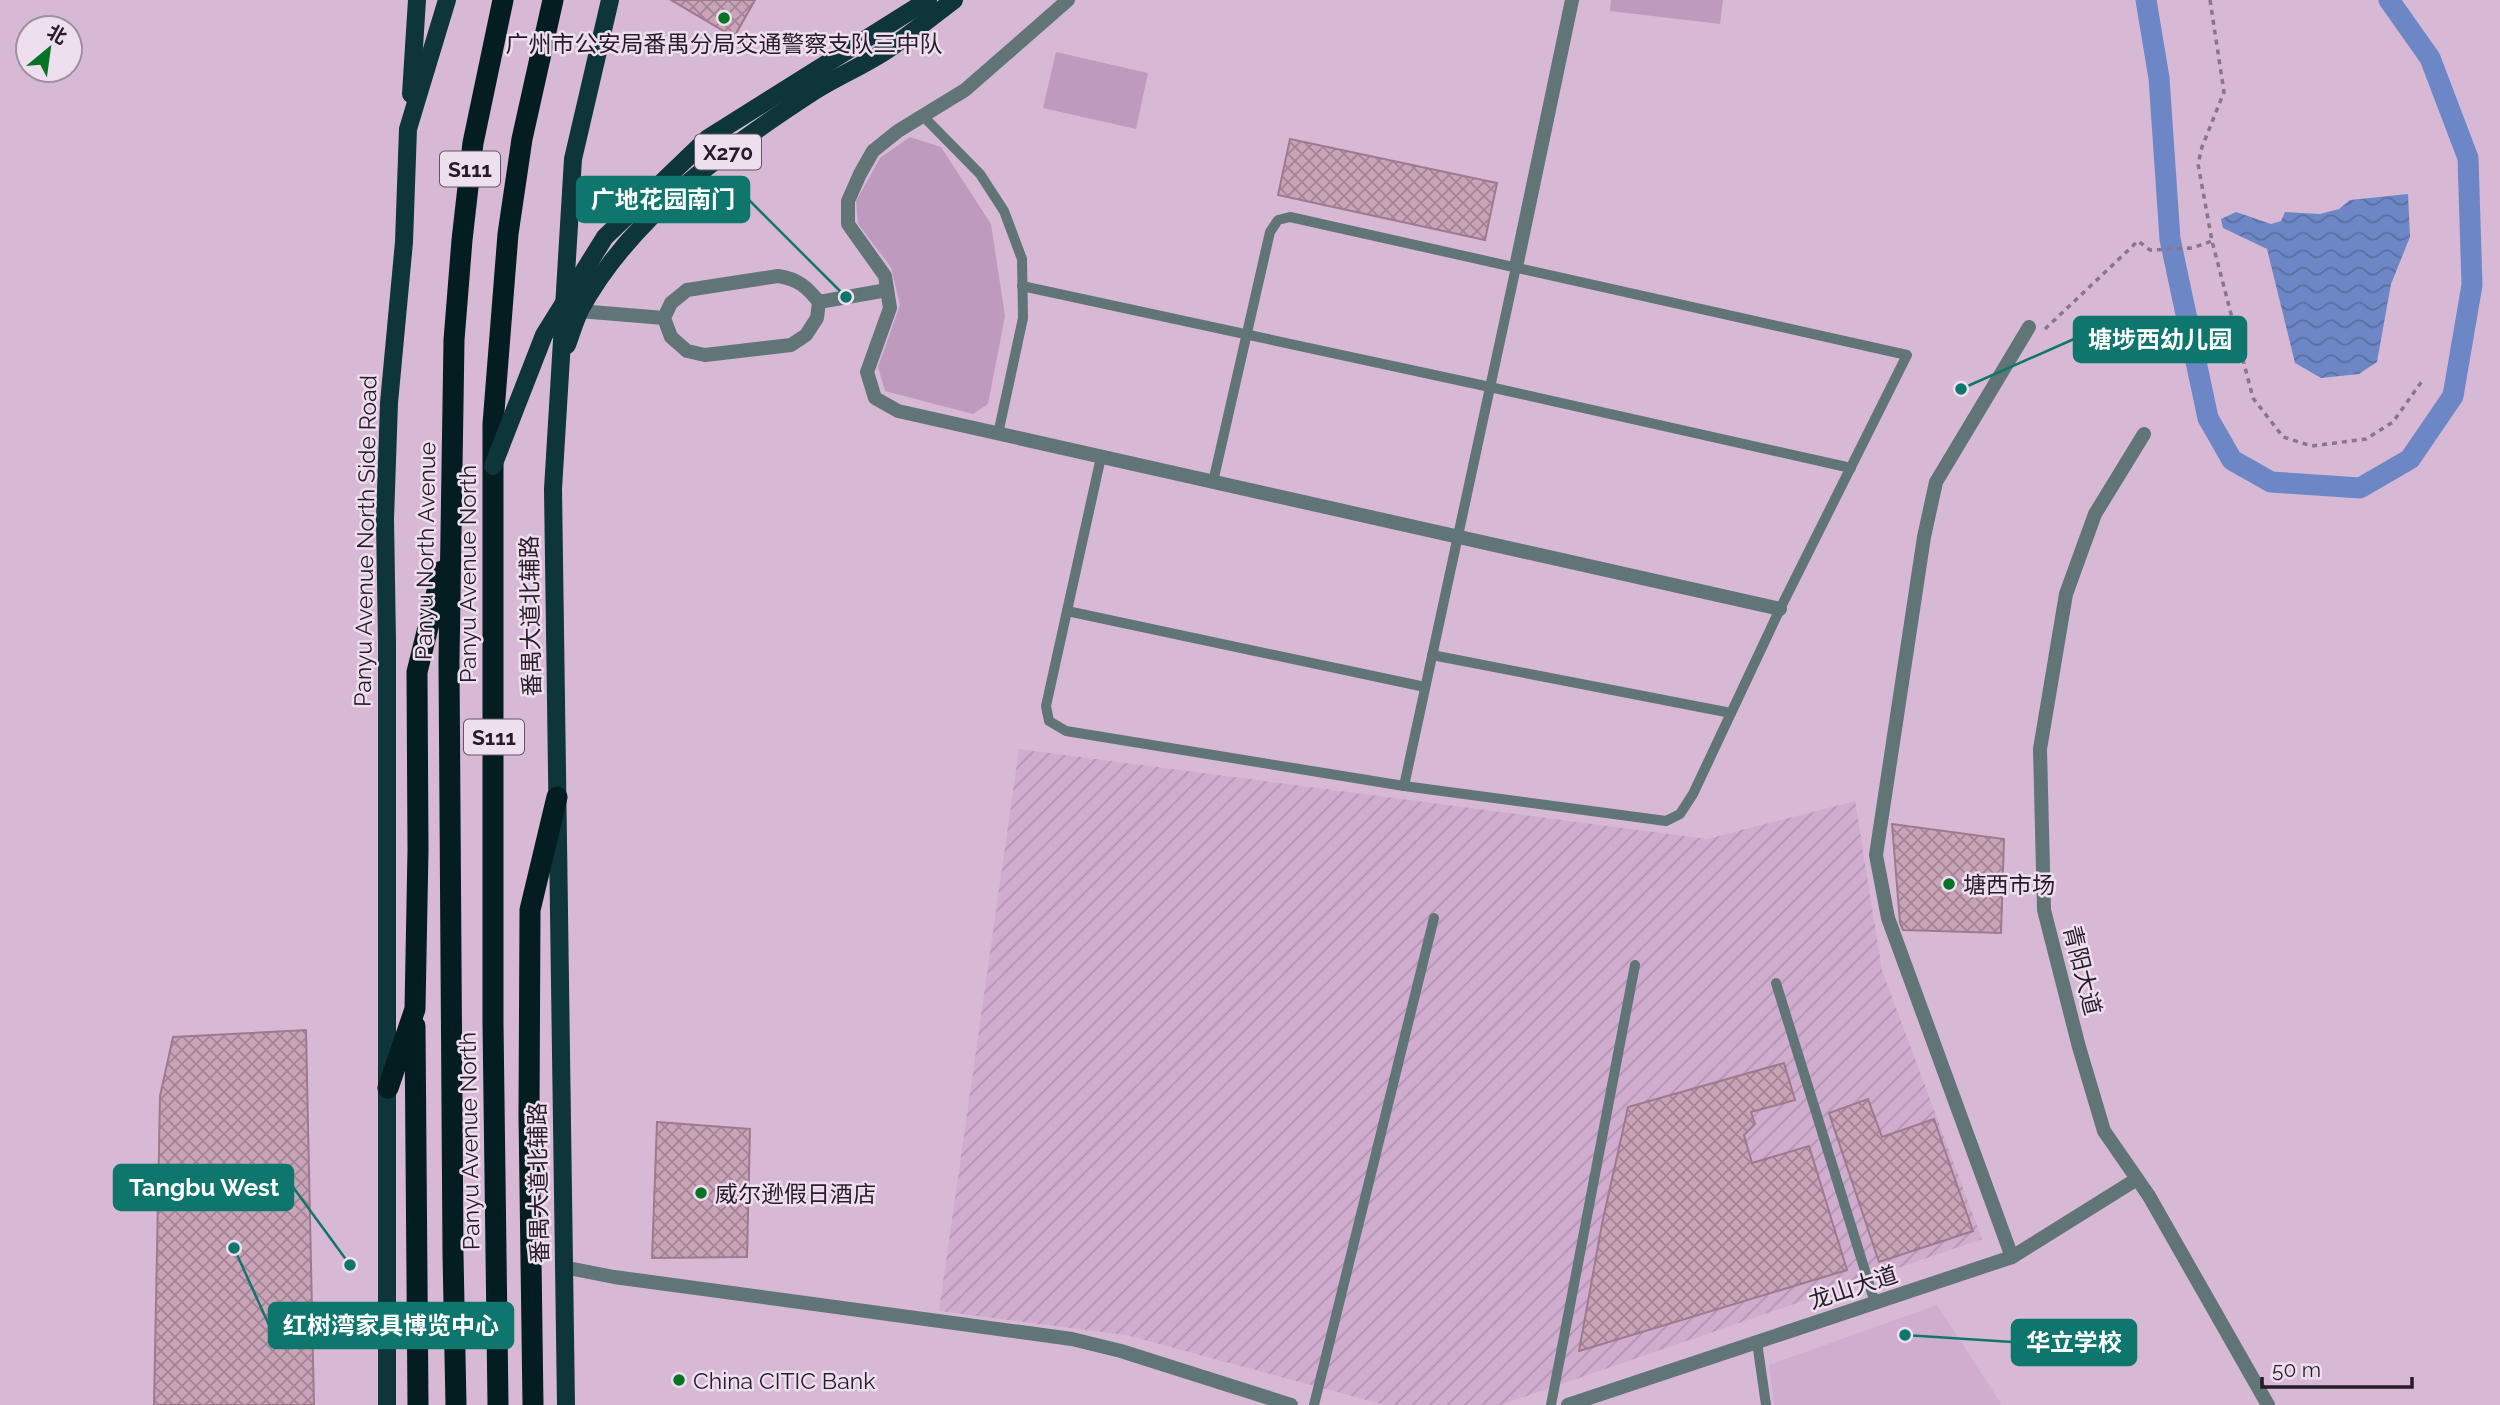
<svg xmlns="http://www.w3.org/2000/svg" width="2500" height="1405" viewBox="0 0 2500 1405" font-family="Raleway,'Noto Sans SC',sans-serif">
<defs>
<pattern id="industrial-furrows" width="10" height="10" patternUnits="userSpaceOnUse" patternTransform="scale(1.75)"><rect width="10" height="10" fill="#d0adcf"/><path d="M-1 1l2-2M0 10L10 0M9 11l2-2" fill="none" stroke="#b394b2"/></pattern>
<pattern id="water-waves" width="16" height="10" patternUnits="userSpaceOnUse" patternTransform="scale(1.75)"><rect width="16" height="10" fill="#6d87c6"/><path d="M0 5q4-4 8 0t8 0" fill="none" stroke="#5a6ea1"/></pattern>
<pattern id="building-cross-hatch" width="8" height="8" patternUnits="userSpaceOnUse" patternTransform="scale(1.75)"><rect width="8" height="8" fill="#c9a3b7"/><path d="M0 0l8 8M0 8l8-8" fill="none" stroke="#a38495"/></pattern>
</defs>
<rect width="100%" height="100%" fill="#d7b9d6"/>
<polygon fill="#d0adcf" points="1937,1305 2002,1405 1774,1405 1769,1365"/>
<polygon fill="url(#industrial-furrows)" points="1019,749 1707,839 1855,801 1882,970 1982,1239 1501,1405 1385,1405 1126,1335 939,1311"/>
<g fill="#bf9abf">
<polygon points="1611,0 1723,0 1720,24 1610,11"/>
<polygon points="1056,52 1148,73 1136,129 1043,108"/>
<polygon points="910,137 941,147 991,224 1005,316 988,404 973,414 885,391 878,367 900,305 891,267 858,224 856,201 880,158"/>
</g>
<polygon fill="url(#water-waves)" points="2408,194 2410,237 2391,284 2377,362 2359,374 2321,378 2295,363 2267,249 2223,228 2221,219 2236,212 2271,224 2281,221 2285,212 2320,214 2339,209 2350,200"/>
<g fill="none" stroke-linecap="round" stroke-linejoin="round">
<polyline stroke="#6d87c6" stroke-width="21" points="2146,0 2159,78 2170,239 2208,418 2232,460 2271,482 2360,488 2410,459 2453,396 2472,285 2468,158 2430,58 2389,0"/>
</g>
<g fill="url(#building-cross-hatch)" stroke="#9e7a8c" stroke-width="2">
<polygon points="671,0 755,0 734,37"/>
<polygon points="1290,139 1497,183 1485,240 1278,195"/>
<polygon points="1892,824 2004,839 2001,933 1903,930 1900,923"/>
<polygon points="306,1030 314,1405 154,1405 160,1096 173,1037"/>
<polygon points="1784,1063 1795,1100 1751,1112 1755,1124 1744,1135 1752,1163 1809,1146 1847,1270 1579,1351 1602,1224 1628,1107"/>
<polygon points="1868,1099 1882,1137 1934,1119 1973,1231 1879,1262 1829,1113"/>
<polygon points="657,1122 750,1129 747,1257 652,1258"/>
</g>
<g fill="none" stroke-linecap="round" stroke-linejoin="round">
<g stroke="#8b758a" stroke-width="3.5" stroke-dasharray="5 5" stroke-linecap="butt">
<polyline points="2210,0 2224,92 2202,147 2198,164 2212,241 2253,398 2283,437 2312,446 2366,439 2393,422 2422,381"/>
<polyline points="2045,329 2138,241 2150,250 2192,248 2212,241"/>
</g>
<g stroke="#617577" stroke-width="10">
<polyline points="922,115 980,174 1004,211 1022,259 1023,318 998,434"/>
<polyline points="1022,286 1490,387 1851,468"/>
<polyline points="1101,457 1046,706 1049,721 1066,731 1404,786 1666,821 1680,814 1693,794 1780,609 1907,355 1290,217 1278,220 1270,232 1213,482"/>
<polyline points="1067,611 1425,687"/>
<polyline points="1432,655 1731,713"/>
<polyline points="1404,786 1516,267"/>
<polyline points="1776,983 1875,1303"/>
<polyline points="1757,1342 1766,1405"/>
<polyline points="1314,1405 1434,918"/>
<polyline points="1551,1405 1635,965"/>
</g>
<g stroke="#617577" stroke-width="14">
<polyline points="1068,0 965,90 898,131 873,151 860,174 848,201 848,224 885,276 890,308 867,372 875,398 898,411 1780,609"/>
<polyline points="1516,267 1572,0"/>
<path d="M 778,276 C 798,279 807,287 819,302 L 817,318 L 806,335 L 791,345 L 705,355 L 687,351 L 671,337 L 664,318 L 671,303 L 687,290 Z"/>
<polyline points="819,302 887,290"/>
<polyline points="579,311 664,318"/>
<polyline points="2144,434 2095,514 2066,594 2040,749 2044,910 2079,1047 2104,1131 2149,1196 2268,1405"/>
<polyline points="2012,1257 1888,918 1876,855 1924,537 1936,482 2029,327"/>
<polyline points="563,1267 614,1277 1072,1339 1121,1351 1291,1405"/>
<polyline points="1568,1405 2012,1257 2137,1179"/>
</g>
<g stroke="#0d353a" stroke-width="18">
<polyline points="411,94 417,0"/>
<path d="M 567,345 C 571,334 575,321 580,310 C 631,216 728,147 816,90 C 840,75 867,64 890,48 C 912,33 933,16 954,0"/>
<polyline points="387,1405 387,641 385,519 389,403 404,242 408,129 447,0"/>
<polyline points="566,1405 553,489 573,159 610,0"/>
</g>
<g stroke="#041d20" stroke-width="21">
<polyline points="415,1026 418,1405"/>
<polyline points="388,1088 415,1009 418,850 417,672 442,571"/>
<polyline points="456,1405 453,1254 449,662 454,340 462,240 473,143 503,0"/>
<polyline points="498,1405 493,1023 493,424 508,234 522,139 553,0"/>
<polyline points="533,1405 529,1115 530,910 557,797"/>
</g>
<polyline stroke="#0d353a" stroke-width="18" points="493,466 544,335 605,237 708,138 928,0"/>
</g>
<g fill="#077325" stroke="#eedfee" stroke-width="2.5">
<circle cx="724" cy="18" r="7"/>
<circle cx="1949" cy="884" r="7"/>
<circle cx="701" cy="1193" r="7"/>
<circle cx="679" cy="1380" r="7"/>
</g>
<g text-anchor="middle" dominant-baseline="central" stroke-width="5" stroke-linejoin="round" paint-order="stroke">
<g fill="#eedfee" stroke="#635663" stroke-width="2">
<rect x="695" y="134.5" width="66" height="35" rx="5"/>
<rect x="440" y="151.5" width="60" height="35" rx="5"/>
<rect x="464" y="719.5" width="60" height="35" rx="5"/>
</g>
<g font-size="21" font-weight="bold" fill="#271c27">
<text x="728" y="152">X270</text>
<text x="470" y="169">S111</text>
<text x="494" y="737">S111</text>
</g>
<g font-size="23" fill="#271c27" stroke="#eedfee" text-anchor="start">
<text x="724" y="43" text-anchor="middle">广州市公安局番禺分局交通警察支队三中队</text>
<text x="1963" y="884">塘西市场</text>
<text x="715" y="1193">威尔逊假日酒店</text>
<text x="693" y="1380">China CITIC Bank</text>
</g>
<g font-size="23" fill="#271c27" stroke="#eedfee">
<text transform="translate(365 541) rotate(-89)">Panyu Avenue North Side Road</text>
<text transform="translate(425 551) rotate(-89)">Panyu North Avenue</text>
<text transform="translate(467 574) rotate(-90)">Panyu Avenue North</text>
<text transform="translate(530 616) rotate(-91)">番禺大道北辅路</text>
<text transform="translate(2083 970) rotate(76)">青阳大道</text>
<text transform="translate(469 1141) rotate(-91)">Panyu Avenue North</text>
<text transform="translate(538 1183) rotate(-91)">番禺大道北辅路</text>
<text transform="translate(1853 1287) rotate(-18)">龙山大道</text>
</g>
</g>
<path fill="none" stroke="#0f766e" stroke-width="2.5" d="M846 297L749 200M1961 389L2074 339M350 1265L293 1187M234 1248L269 1325M1905 1335L2012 1342"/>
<g fill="#0f766e" stroke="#eedfee" stroke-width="2.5">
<circle cx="846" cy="297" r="7"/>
<circle cx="1961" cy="389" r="7"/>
<circle cx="350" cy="1265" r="7"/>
<circle cx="234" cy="1248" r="7"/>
<circle cx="1905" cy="1335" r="7"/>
</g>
<g fill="#0f766e" stroke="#0f766e" stroke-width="2.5">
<rect x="577" y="177" width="172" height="45" rx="7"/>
<rect x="2074" y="317" width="172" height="45" rx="7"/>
<rect x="114" y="1165" width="179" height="45" rx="7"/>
<rect x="269" y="1303" width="244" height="45" rx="7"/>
<rect x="2012" y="1320" width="124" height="45" rx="7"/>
</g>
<g font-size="24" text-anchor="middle" font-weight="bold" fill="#fff">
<text x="663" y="208">广地花园南门</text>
<text x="2160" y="348">塘埗西幼儿园</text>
<text x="204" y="1196">Tangbu West</text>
<text x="391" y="1334">红树湾家具博览中心</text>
<text x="2074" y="1351">华立学校</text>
</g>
<g transform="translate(49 49) rotate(29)"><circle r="33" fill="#eedfee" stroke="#9e919e" stroke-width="2"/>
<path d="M0-5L12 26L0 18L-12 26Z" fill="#077325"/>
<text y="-10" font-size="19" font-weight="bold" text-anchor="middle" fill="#271c27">北</text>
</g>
<path d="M2262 1377v10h150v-10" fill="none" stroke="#271c27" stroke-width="3.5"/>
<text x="2272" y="1377" font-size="21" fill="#271c27" stroke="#eedfee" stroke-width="5" paint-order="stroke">50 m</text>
</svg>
